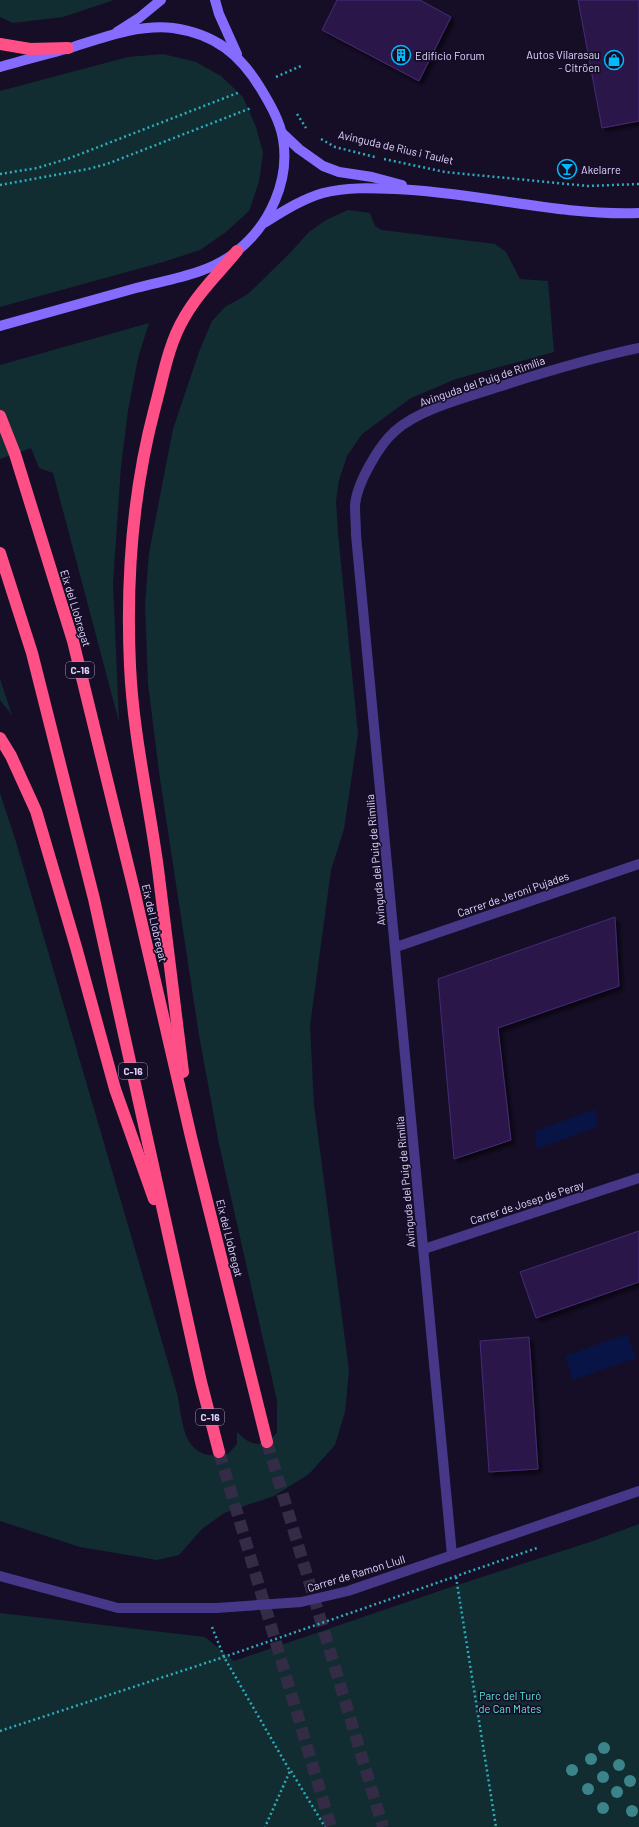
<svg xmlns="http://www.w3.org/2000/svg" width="639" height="1827" viewBox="0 0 639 1827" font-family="Barlow,sans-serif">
<defs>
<filter id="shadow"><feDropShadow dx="3.5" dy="3.5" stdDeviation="2" flood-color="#0009"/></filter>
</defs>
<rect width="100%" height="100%" fill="#160e27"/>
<g fill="#112d31">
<polygon points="0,0 114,0 63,17 13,23 0,17"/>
<polygon points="163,54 196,62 221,76 243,97 256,127 263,153 259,182 249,211 226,232 200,250 163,262 0,307 0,91 128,57"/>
<path d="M 348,210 L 370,213 L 375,226 L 382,230 L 495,244 L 506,252 L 520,279 L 548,281 L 554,352 L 456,379 L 411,398 L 362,434 L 347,456 L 339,480 L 336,501 L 338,533 L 358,734 L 344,829 L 331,870 L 310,1026 L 314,1105 L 349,1370 L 345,1412 L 335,1445 L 309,1474 L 274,1496 L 224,1513 L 202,1529 L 179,1555 L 157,1560 L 80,1547 L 0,1521 L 0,793 L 16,842 L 177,1393 C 182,1414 181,1451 209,1455 C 215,1456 222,1454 228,1454 L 237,1444 L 237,1432 C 252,1447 261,1448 277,1433 L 277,1401 L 219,1144 L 199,1035 L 160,779 L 148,684 L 145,605 L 149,553 L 173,429 L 199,352 L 212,321 L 225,307 L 248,294 L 290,253 L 309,232 L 326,220 Z"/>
<polygon points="149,323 138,358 128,411 121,466 113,583 119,722 53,473 39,468 31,448 0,459 0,365"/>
<polygon points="0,679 12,715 0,700"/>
<polygon points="639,1524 639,1827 0,1827 0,1613 205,1637 234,1661 451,1587 590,1542"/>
</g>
<g fill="#081446">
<polygon points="596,1109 597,1127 537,1149 535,1131"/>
<polygon points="627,1334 636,1358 573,1380 565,1356"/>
</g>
<g fill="#2a1949" stroke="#452a76" filter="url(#shadow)">
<polygon points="337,0 420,0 451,17 419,81 322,30"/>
<polygon points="578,0 639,0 639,121 602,128"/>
<polygon points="615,917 619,986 498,1028 511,1140 454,1159 438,979"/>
<polygon points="639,1231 639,1282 536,1318 520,1272"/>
<polygon points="529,1337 538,1469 489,1472 480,1341"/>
</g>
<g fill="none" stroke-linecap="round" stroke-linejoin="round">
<g stroke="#342c47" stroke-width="12" stroke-dasharray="12 6" stroke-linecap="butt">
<polyline points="267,1442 383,1827"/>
<polyline points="219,1452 331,1827"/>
</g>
<g stroke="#2aaebd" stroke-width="2.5" stroke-dasharray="2 3" stroke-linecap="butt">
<polyline points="276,77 303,65"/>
<polyline points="297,114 306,128"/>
<polyline points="321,139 335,147 375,157"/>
<polyline points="384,159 445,172 588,186 639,184"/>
<polyline points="0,174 37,168 70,158 240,92"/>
<polyline points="0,185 88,169 107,164 251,108"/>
<polyline points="456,1577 496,1827"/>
<polyline points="212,1627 224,1657 290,1771 265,1827"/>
<polyline points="0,1731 224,1657 537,1548"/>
<polyline points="291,1771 325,1827"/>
</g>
<g stroke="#473788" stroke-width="10">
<polyline points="396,947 639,864"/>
<polyline points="424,1249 639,1178"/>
<path d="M 452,1555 L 356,535 C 356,525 355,515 355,505 C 357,483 379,445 395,431 C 420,409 467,397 498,387 C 545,372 591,358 639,348"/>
<polyline points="0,1576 118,1608 217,1608 301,1602 348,1591 639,1491"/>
</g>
<g stroke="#866bff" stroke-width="10">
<polyline points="215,0 219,14 237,54"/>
<polyline points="117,32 139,18 161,0"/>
<path d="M 0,67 C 23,60 47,54 70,48 C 102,38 138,24 173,28 C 215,34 240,54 261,89 C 270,104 280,121 283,139 C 290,180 270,225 237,251 C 210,274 170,279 136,288 C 91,301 45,313 0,326"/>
<polyline points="282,133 299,149 323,166 339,172 372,177 402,185"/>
<path d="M 264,223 C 282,212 302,199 323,193 C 347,187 371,188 395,189 C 477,192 557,216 639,213"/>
</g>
<g stroke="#ff4f87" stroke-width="12">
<polyline points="0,44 30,49 68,48"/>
<polyline points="0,416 15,454 73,641 134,890 191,1137 267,1442"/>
<polyline points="0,553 32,653 94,899 201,1382 219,1452"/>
<polyline points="0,738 11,756 36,811 76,947 115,1089 154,1199"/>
<path d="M 183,1072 C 175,1005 167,937 158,869 C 149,802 133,734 130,666 C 126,580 133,490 155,407 C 163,378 168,345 184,318 C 198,293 219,273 237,251"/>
</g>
</g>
<g fill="#3b8489">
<circle cx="604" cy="1748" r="6"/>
<circle cx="591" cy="1759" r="6"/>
<circle cx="619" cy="1765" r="6"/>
<circle cx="572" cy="1770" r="6"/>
<circle cx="603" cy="1777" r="6"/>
<circle cx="630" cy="1781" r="6"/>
<circle cx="588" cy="1789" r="6"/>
<circle cx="617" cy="1792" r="6"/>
<circle cx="603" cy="1808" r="6"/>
<circle cx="632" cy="1811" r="6"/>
</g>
<defs>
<g id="building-ring" transform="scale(1)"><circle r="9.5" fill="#160e27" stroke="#00bcff" stroke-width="1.5"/><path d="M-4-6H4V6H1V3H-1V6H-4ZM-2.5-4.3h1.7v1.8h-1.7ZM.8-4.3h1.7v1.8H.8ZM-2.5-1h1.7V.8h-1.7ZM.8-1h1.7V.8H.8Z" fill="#00bcff"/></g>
<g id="shop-ring" transform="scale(1)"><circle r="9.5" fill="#160e27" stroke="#00bcff" stroke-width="1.5"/><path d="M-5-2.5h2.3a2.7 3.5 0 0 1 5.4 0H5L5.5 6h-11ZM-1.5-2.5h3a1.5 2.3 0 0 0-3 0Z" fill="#00bcff"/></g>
<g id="bar-ring" transform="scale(1)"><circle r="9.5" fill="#160e27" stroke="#00bcff" stroke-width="1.5"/><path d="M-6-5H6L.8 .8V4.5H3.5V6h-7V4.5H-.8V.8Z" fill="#00bcff"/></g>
</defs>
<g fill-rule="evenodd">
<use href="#building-ring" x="401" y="55"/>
<use href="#shop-ring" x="614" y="60"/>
<use href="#bar-ring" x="567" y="169"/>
</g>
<g text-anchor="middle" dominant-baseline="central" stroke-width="3.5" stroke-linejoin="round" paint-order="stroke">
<g fill="#160e27" stroke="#a399be" stroke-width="1">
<rect x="66" y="662" width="28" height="16" rx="3"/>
<rect x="119" y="1063" width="28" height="16" rx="3"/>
<rect x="196" y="1409" width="28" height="16" rx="3"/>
</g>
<g font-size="10" font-weight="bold" fill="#e0d4ff">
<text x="80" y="670">C-16</text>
<text x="133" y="1071">C-16</text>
<text x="210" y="1417">C-16</text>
</g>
<g font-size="11" fill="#e0d4ff" stroke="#160e27" text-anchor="start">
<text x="600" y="54" text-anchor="end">Autos Vilarasau<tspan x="600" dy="13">- Citröen</tspan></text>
<text x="415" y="55">Edificio Forum</text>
<text x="581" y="169">Akelarre</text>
</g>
<g font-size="11" fill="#e0d4ff" stroke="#160e27">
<text transform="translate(396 147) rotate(13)">Avinguda de Rius i Taulet</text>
<text transform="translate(482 381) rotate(-19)">Avinguda del Puig de Rimília</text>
<text transform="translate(76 608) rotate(73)">Eix del Llobregat</text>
<text transform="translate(375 860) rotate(-95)">Avinguda del Puig de Rimília</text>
<text transform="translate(513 894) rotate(-19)">Carrer de Jeroni Pujades</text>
<text transform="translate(155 923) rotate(77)">Eix del Llobregat</text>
<text transform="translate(405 1182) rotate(-95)">Avinguda del Puig de Rimília</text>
<text transform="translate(527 1202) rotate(-18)">Carrer de Josep de Peray</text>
<text transform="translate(230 1238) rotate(76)">Eix del Llobregat</text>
<text transform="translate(356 1573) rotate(-17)">Carrer de Ramon Llull</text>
</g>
<g font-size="11" fill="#5ae5d9" stroke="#160e27">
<text x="510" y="1695">Parc del Turó<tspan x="510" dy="13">de Can Mates</tspan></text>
</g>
</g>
</svg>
